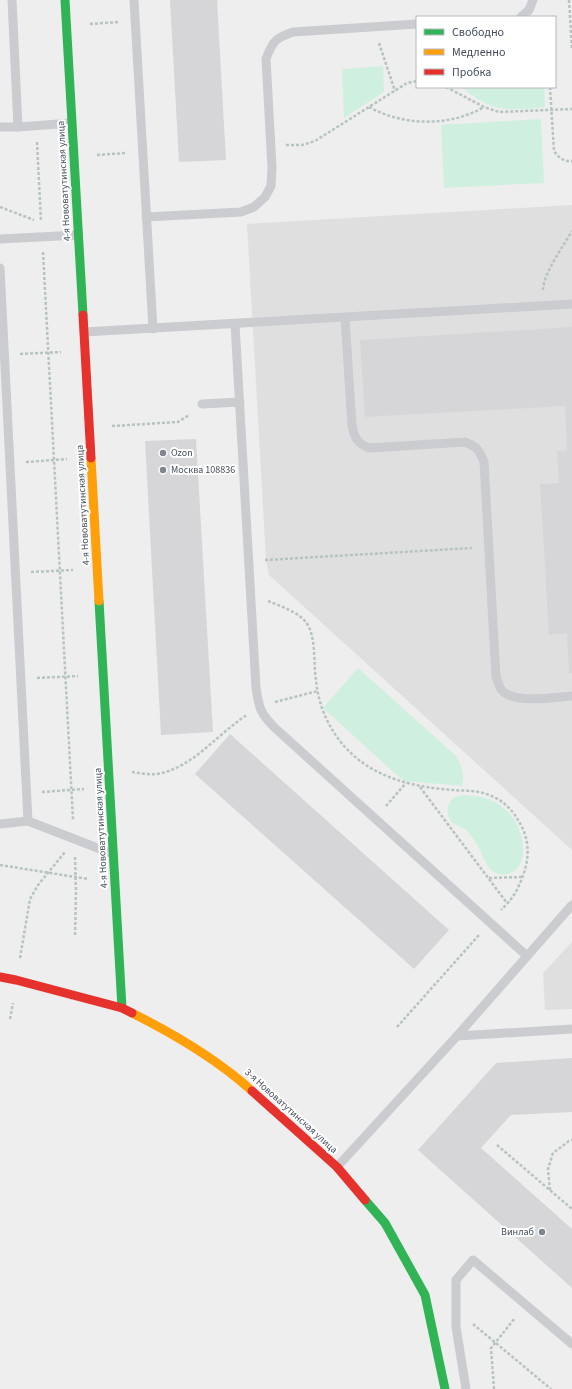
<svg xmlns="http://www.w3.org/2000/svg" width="572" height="1389" viewBox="0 0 572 1389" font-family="'Source Sans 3',sans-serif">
<rect width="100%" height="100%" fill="#efeeee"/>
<g fill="#e0dfe0">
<polygon points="572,205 572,850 269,575 266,560 247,224"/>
<polygon points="572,942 572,1009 545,1010 543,973"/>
</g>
<g fill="#d0f0df">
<polygon points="383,66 384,92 344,118 342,69"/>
<path d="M 462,87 L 544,87 L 545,107 C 533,108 519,110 507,109 C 490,108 474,98 462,87 Z"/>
<polygon points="541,119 544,183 444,188 441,125"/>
<path d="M 358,668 L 455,755 C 462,765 465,774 462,786 L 406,781 L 400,778 L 323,708 Z"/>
<path d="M 464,795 C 477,796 490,797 501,806 C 508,811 513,817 517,824 C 524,839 529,869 507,874 C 489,878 485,860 479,848 C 476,842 472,837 468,832 C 464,827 457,827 453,823 C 445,816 446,803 455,797 C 457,796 461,796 464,795 Z"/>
</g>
<g fill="#d6d6d8">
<polygon points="170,0 217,0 226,160 179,162"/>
<polygon points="572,327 572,673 569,673 567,633 549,635 540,484 559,483 557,451 567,450 565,406 365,417 360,340"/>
<polygon points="196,439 213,732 161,735 145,441"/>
<polygon points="230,734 449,930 414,969 195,774"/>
<polygon points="572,1058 572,1112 511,1115 481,1148 572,1229 572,1288 418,1150 496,1063"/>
</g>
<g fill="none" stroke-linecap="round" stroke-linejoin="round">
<g stroke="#b5c4c0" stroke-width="2.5" stroke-dasharray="3 2" stroke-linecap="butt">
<polyline points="569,0 572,50"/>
<polyline points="90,24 119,22"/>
<polyline points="379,43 395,91"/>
<polyline points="446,87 484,107 499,112 572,109"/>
<path d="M 550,87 L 554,151 C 559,158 564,162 572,161"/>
<path d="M 369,107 C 403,126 450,127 484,107"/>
<polyline points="37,142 41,221"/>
<polyline points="286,145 302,145 315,141 407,83 417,81"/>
<polyline points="97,155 126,153"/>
<polyline points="0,207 34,220"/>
<polyline points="43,252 73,820"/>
<path d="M 543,290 C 543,274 564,245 572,231"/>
<polyline points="20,354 61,352"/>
<polyline points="112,426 178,422 189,415"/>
<polyline points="26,462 67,459"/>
<polyline points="265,560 472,548"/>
<polyline points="31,572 73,570"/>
<path d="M 268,601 C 280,606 296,611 305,621 C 317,635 313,663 316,680 C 318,702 326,723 340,741 C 367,776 410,787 453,790 C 465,791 477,790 489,795 C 501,799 512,809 518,820 C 531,840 530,861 520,883 C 518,887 516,893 513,896 C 510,901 505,906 501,910"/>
<polyline points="37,678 78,676"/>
<polyline points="275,702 318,691"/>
<path d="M 132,772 C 140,773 149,775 157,774 C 193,768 217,734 247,715"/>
<polyline points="420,787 507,903"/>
<polyline points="42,792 84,789"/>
<polyline points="386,806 406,783"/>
<polyline points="75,857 76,892 75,935"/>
<polyline points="0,865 88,879"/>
<polyline points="489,878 522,877"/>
<polyline points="20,958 30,899 38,885 65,852"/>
<polyline points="10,1019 13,1003"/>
<polyline points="397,1027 479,935"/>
<polyline points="497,1145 572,1209"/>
<polyline points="550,1190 548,1169 553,1153 569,1141 572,1140"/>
<polyline points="473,1324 551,1389"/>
<polyline points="494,1389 491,1348 515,1318"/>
</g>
<g stroke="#cacccf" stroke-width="9">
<polyline points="134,0 153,329"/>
<polyline points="521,17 529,10 533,0"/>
<polyline points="0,127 18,127 12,0"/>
<polyline points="18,127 72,123"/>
<path d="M 146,217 L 241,212 L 254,207 L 265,197 L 271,186 L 272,167 L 266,59 C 273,40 276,38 293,32 L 417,24"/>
<polyline points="0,239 78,235"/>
<polyline points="0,268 28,821 0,824"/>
<path d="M 345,318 L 352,425 C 354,437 357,443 369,448 L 465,442 C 477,447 479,449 484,462 L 496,677 C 498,681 499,686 501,689 C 512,705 555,697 572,696"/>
<path d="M 235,324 L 256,688 C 259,708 260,713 275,728 L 527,956"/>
<polyline points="84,332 572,304"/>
<polyline points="202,404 240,402"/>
<polyline points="28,821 113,854"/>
<polyline points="457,1036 572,1029"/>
<polyline points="337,1167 457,1036 572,905"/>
<polyline points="466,1389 456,1327 456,1280 473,1260 572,1344"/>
</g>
<g stroke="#30b455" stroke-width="9">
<polyline points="65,0 83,315"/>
<polyline points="99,601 122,1008"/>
<polyline points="365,1200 385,1223 425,1295 445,1389"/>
</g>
<g stroke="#ff9f0a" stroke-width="9">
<polyline points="91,458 99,601"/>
<path d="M 132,1013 C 174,1034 217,1059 252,1091"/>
</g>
<g stroke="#e5322d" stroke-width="9">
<polyline points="83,315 91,458"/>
<polyline points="0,977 16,980 122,1008 132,1013"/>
<polyline points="252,1091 337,1167 365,1200"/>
</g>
</g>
<g fill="#80868f" stroke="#fff" stroke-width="1.5">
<circle cx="163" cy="453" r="4"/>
<circle cx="163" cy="470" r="4"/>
<circle cx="542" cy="1232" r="4"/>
</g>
<g text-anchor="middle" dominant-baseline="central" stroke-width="4" stroke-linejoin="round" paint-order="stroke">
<g font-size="10" fill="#444e5c" stroke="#fff">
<text transform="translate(64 181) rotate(-93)">4-я Нововатутинская улица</text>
<text transform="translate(83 505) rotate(-93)">4-я Нововатутинская улица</text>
<text transform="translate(101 828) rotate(-93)">4-я Нововатутинская улица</text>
<text transform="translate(291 1111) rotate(42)">3-я Нововатутинская улица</text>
</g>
<g font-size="10" fill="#444e5c" stroke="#fff" text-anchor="start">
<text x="171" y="453">Ozon</text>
<text x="171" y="470">Москва 108836</text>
<text x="534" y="1232" text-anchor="end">Винлаб</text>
</g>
</g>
<rect x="416" y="16" width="140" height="72" fill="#ffffff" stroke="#b4b8be"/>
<rect x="424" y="29" width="20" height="6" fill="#30b455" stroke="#b4b8be"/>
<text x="452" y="36" font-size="12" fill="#444e5c">Свободно</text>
<rect x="424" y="49" width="20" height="6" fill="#ff9f0a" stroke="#b4b8be"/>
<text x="452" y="56" font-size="12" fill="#444e5c">Медленно</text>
<rect x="424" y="69" width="20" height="6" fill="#e5322d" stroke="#b4b8be"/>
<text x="452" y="76" font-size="12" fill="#444e5c">Пробка</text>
</svg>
